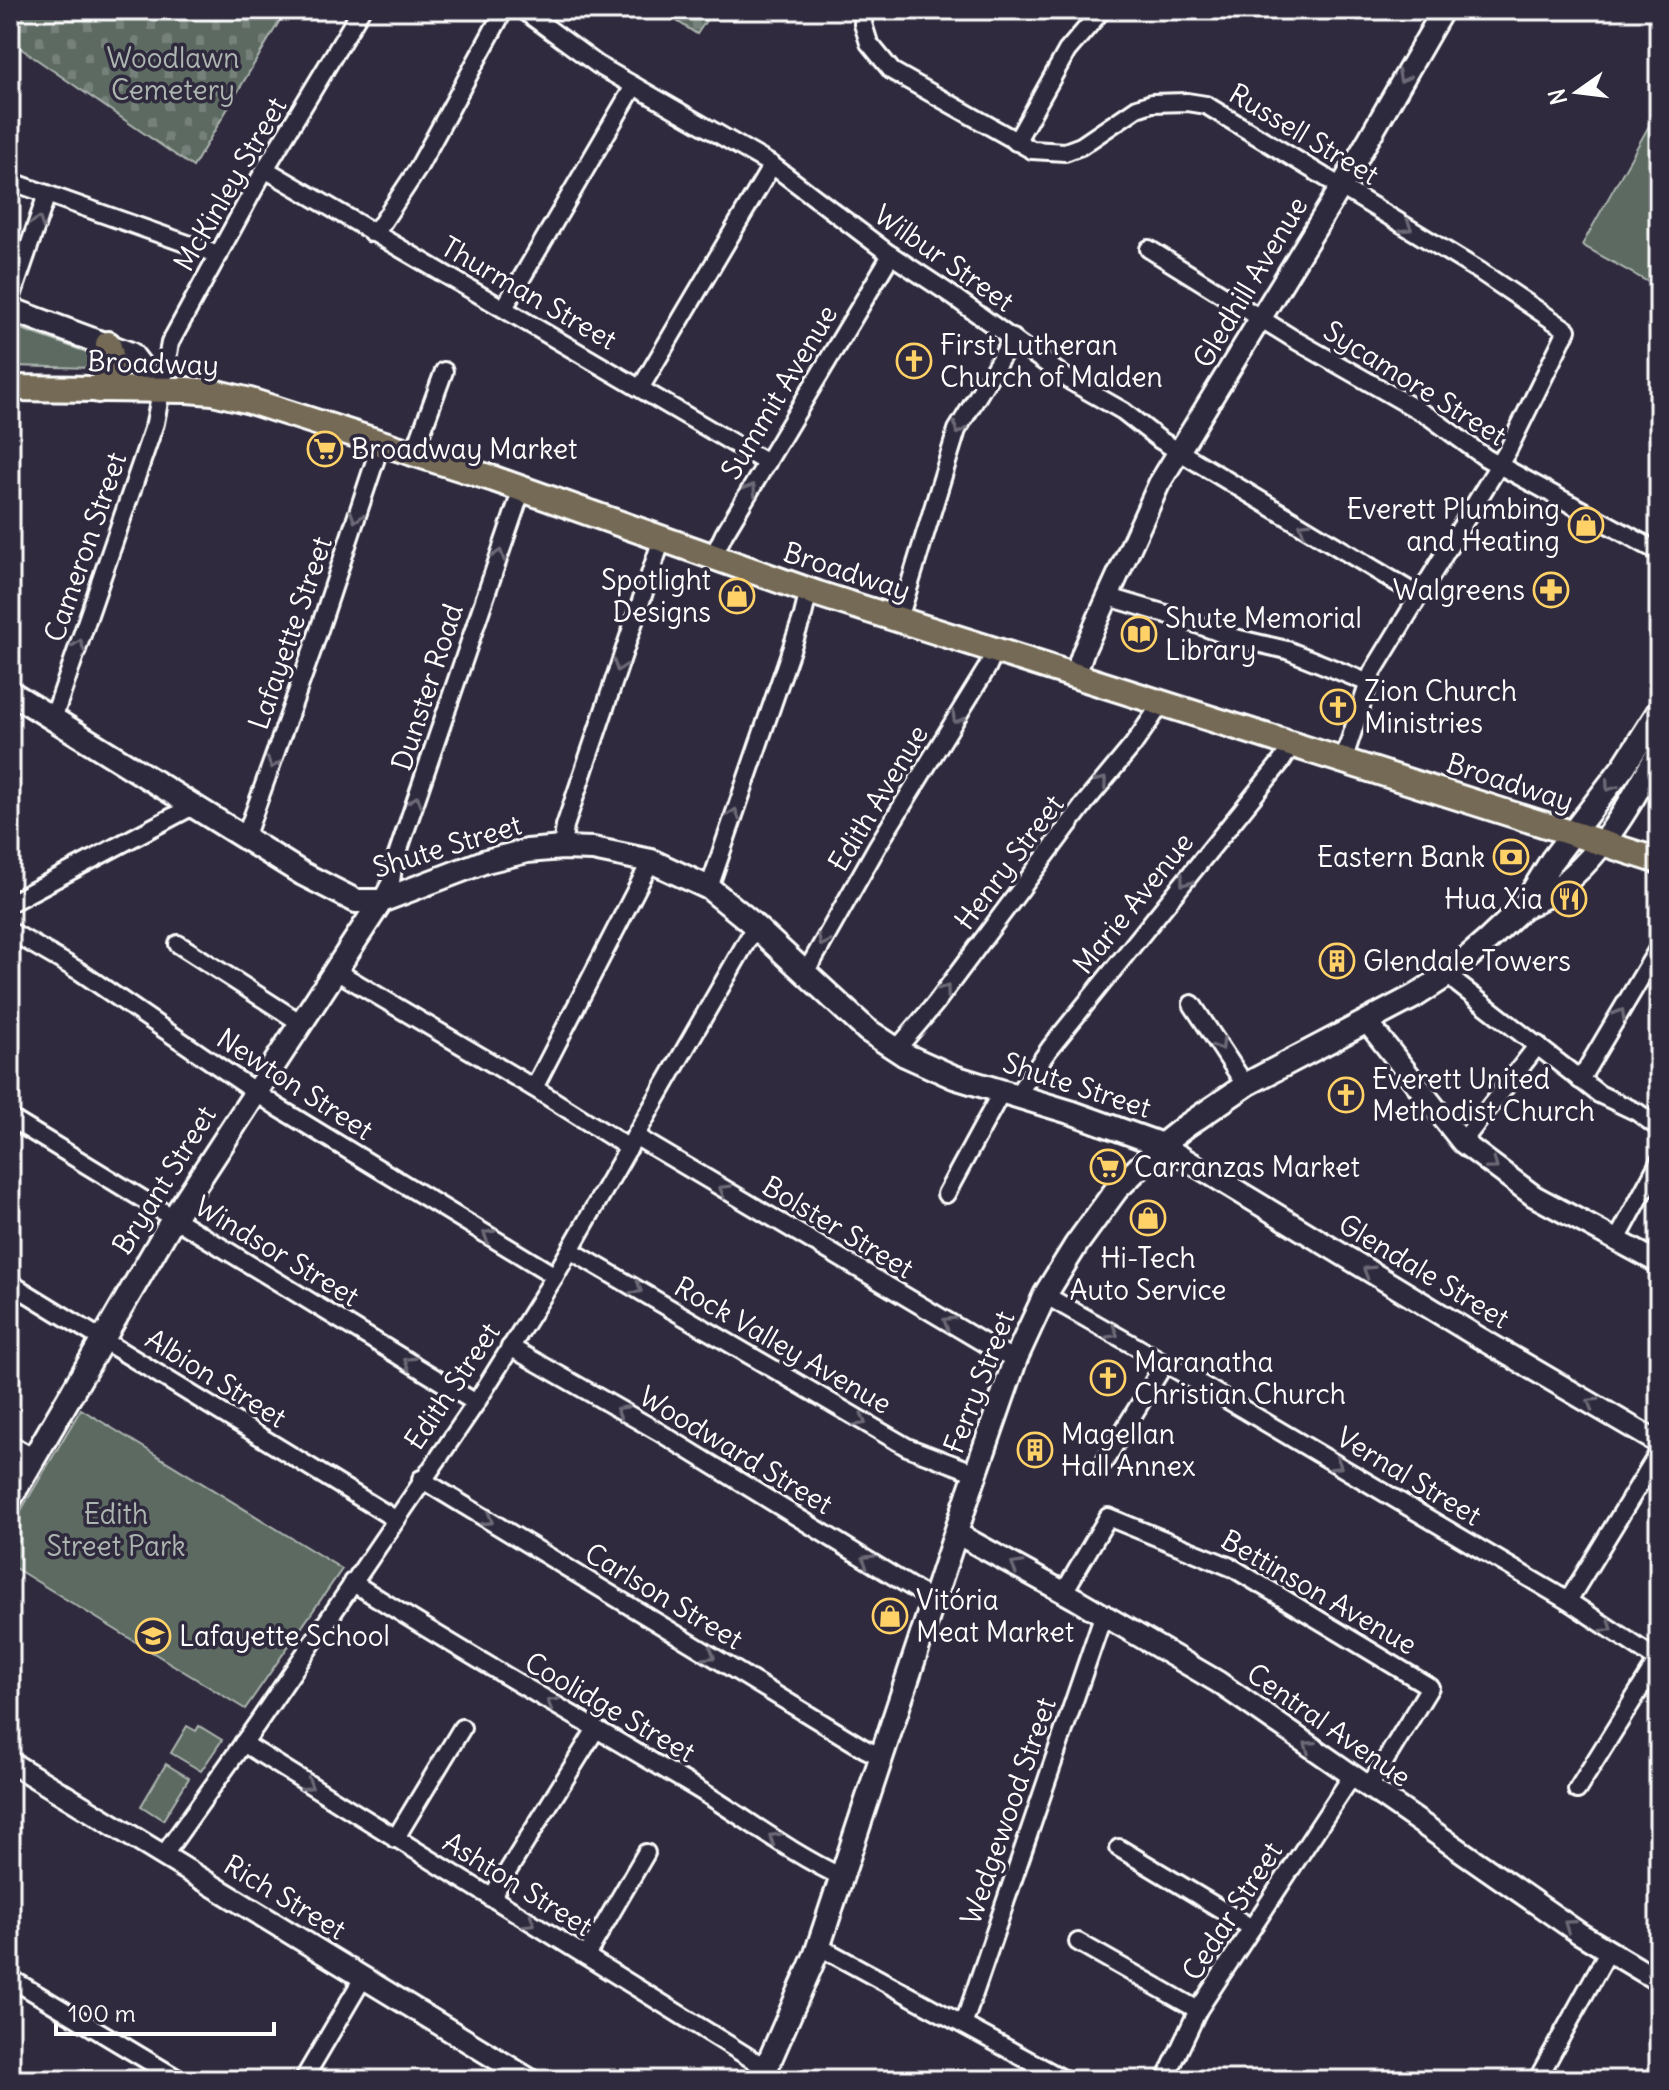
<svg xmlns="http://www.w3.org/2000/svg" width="1669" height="2090" viewBox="0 0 1669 2090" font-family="Delius,sans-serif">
<defs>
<pattern id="cemetery-stones" width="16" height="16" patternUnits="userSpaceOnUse" patternTransform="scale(2)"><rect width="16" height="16" fill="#5b6b62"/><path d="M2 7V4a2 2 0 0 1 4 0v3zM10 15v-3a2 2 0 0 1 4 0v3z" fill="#74817a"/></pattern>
</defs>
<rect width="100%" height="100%" fill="#2f2a3d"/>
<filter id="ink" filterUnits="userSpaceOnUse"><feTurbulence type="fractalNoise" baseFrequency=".0125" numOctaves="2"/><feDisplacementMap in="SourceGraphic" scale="16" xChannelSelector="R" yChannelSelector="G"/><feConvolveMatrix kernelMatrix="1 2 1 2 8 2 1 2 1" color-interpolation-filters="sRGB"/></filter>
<g filter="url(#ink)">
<g fill="#5b6b62" stroke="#adb5b0" stroke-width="2">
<polygon points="1659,108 1659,288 1582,245"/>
<polygon points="10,325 95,355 100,363 94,368 10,366"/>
<polygon points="81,1409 342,1569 245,1709 10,1565 10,1529"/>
<polygon points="187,1726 196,1731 199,1726 222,1740 201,1771 171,1753"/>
<polygon points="166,1764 189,1778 163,1820 141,1806"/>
</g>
<g fill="url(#cemetery-stones)" stroke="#adb5b0" stroke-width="2">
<polygon points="10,10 286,10 193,167 10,41"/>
<polygon points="660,10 713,10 697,34"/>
</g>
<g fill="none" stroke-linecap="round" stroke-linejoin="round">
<g stroke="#fff" stroke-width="22">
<g id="minor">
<polyline points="523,10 598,65 772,165 888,253 947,292 1072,382 1123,411 1160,440 1419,596"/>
<polyline points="864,10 863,24 869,43 892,71 1032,150 1065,152 1081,146 1137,108 1152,103 1187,102 1206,105 1481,272 1567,330 1508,450 1372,673 1343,761"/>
<polyline points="1016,142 1067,51 1102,10"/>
<polyline points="265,169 767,463"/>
<polyline points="10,181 219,255"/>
<polyline points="372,233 382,223 417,170 504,10"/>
<polyline points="1149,249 1297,341 1430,417 1486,458 1659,552"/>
<polyline points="10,302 47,194"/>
<polyline points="504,308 634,86"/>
<polyline points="641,387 772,165"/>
<polyline points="414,453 444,371"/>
<polyline points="713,557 724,534 891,255"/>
<polyline points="1109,597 1183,619 1231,637 1287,650 1369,683"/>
<polyline points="899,619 957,430 1013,338"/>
<polyline points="53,719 155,423 170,343 265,169 361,10"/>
<polyline points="245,838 313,648 381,443"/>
<polyline points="562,848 565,826 662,539"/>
<polyline points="709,888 803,615 809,591"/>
<polyline points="381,901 391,882 393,867 522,489"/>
<polyline points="10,903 193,806"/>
<polyline points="10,931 79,971 279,1108 555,1276"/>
<polyline points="178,944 301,1023"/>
<polyline points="336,971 534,1088 629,1148"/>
<polyline points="803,972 813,960 878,845 987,668 995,650"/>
<polyline points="1448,974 1459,985 1599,1094 1637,1112 1659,1128"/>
<polyline points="1192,1004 1246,1086"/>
<polyline points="896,1050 935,1004 1085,803 1133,745 1162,703"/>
<polyline points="1580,1080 1659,947"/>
<polyline points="534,1088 651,861"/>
<polyline points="1016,1096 1050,1048 1281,762 1292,745"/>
<polyline points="10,1118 476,1403"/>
<polyline points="635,1136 999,1352 1016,1358"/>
<polyline points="1462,1142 1538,1045"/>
<polyline points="946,1194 1002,1091"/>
<polyline points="1617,1240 1659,1162"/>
<polyline points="570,1250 907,1447 976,1473"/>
<polyline points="10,1283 395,1519"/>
<polyline points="1045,1295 1165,1363 1568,1601 1659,1661"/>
<polyline points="510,1347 659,1432 934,1601"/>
<polyline points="1104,1462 1165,1363"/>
<polyline points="421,1479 865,1749 880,1756"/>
<path d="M 352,1582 C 463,1653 578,1717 691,1785 C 742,1815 788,1852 842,1877"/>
<polyline points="1064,1592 1108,1517 1233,1568 1430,1687 1369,1787"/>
<polyline points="1568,1601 1659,1452"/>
<polyline points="243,1743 766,2068"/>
<polyline points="1577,1790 1658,1660"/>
<polyline points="395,1839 462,1728"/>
<polyline points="1119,1848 1252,1928"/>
<polyline points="163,1856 257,1724 476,1403 555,1276 755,927"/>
<polyline points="491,1898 596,1729"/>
<polyline points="1078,1942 1198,2010"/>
<polyline points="818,1946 1065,2080"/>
<polyline points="586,1956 646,1853"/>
<polyline points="10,1978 180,2080"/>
<polyline points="964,2023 1103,1616"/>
<polyline points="303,2080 363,1978"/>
<polyline points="1165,2080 1198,2010 1352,1776"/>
<polyline points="1537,2080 1609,1950"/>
</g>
</g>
<g stroke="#fff" stroke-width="26">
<g id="tertiary">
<polyline points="1075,676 1083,652 1159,484 1341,187 1443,10"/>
<polyline points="1368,1023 1462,1142 1534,1196 1659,1263"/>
<polyline points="1162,1145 1478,1337 1659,1443"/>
<polyline points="10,1446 33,1460"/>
<polyline points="956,1533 1076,1599 1218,1682 1579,1933 1659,1981"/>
<polyline points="10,1762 531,2080"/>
</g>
</g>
<g stroke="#fff" stroke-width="28">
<g id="secondary">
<polyline points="10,309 131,354 159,390"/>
<polyline points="10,692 303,874 356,901 381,901 486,861 527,851 562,848 593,849 651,861 709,888 747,919 867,1030 905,1055 954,1077 1073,1113 1162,1145"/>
<path d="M 1523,907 C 1590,880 1625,812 1659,752"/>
<polyline points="10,1499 173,1219 381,901"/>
<polyline points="761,2080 816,1954 969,1493 1016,1358 1045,1295 1076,1245 1116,1190 1162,1145 1186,1126 1249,1083 1415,996 1446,976 1488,940 1523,907 1552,860 1624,766 1659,711"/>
</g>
</g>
<g stroke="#fff" stroke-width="30">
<g id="primary">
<polyline points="10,388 187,390 213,392 250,401 494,479 818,594 1659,861"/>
<path d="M 98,390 C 111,373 116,366 108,344"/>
</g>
</g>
<use href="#minor" stroke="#2f2a3d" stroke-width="16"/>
<use href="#tertiary" stroke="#2f2a3d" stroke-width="20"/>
<use href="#secondary" stroke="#2f2a3d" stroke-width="22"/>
<use href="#primary" stroke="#746b55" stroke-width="24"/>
</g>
<defs><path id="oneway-chevron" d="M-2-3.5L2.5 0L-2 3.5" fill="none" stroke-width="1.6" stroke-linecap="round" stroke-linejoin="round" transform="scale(2)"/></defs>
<g stroke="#6d6a77">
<use href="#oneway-chevron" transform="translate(1403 77) rotate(118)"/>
<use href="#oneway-chevron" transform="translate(38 222) rotate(-71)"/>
<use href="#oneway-chevron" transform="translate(1407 227) rotate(31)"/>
<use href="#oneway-chevron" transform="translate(959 429) rotate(115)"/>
<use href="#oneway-chevron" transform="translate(751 489) rotate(-58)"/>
<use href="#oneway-chevron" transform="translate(356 517) rotate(108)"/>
<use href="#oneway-chevron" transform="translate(1304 527) rotate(-149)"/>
<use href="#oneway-chevron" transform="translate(499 555) rotate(-72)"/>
<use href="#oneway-chevron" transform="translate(79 645) rotate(-70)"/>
<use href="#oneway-chevron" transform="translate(619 666) rotate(109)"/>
<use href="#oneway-chevron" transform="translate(957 718) rotate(121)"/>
<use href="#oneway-chevron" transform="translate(273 763) rotate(109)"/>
<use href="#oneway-chevron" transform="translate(1102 782) rotate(-50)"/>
<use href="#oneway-chevron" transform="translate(1610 786) rotate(125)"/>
<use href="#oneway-chevron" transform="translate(416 801) rotate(-72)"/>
<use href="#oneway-chevron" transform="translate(734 814) rotate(-71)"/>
<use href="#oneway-chevron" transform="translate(1185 881) rotate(128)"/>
<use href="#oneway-chevron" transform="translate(823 941) rotate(117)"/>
<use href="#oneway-chevron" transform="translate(945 990) rotate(-53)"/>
<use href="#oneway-chevron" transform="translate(1620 1014) rotate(-59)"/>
<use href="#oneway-chevron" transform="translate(1220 1045) rotate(58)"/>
<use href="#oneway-chevron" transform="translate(1493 1165) rotate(37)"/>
<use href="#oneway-chevron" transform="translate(724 1190) rotate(-149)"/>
<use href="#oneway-chevron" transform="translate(488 1235) rotate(-149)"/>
<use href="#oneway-chevron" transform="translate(1368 1271) rotate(-149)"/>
<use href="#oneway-chevron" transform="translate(637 1289) rotate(31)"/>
<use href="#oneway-chevron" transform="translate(948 1322) rotate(-149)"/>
<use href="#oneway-chevron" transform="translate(1113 1333) rotate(30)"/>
<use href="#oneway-chevron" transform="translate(409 1362) rotate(-149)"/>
<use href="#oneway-chevron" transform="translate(1592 1403) rotate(-149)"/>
<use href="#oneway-chevron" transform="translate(621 1411) rotate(-151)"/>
<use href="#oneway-chevron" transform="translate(861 1421) rotate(30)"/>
<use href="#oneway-chevron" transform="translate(1337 1465) rotate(31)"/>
<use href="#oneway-chevron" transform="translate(488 1520) rotate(31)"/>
<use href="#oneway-chevron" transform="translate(867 1560) rotate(-148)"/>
<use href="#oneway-chevron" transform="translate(1016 1566) rotate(-150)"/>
<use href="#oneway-chevron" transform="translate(1608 1627) rotate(33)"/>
<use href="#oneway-chevron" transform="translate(710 1655) rotate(31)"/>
<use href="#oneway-chevron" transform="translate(552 1703) rotate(-150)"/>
<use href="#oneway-chevron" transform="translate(1309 1746) rotate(-145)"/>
<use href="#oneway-chevron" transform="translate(308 1785) rotate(32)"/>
<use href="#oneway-chevron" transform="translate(774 1838) rotate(-148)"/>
<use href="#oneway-chevron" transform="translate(530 1922) rotate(32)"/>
<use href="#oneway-chevron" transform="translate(1569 1925) rotate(-145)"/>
</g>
</g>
<defs>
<g id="church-ring" transform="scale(1.8)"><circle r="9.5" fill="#2f2a3d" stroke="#ffd166" stroke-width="1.5"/><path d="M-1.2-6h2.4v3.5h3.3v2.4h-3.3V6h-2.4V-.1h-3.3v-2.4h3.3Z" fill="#ffd166"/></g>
<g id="supermarket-ring" transform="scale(1.8)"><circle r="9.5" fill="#2f2a3d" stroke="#ffd166" stroke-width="1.5"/><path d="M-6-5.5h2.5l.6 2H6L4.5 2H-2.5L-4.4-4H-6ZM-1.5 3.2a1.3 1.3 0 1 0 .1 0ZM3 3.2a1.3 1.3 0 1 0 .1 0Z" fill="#ffd166"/></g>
<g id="shop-ring" transform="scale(1.8)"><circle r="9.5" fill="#2f2a3d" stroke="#ffd166" stroke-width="1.5"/><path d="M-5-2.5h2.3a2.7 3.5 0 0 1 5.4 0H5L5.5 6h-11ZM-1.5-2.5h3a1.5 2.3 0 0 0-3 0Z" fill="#ffd166"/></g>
<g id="pharmacy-ring" transform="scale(1.8)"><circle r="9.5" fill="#2f2a3d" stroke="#ffd166" stroke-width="1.5"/><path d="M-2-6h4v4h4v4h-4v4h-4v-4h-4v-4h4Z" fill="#ffd166"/></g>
<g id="library-ring" transform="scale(1.8)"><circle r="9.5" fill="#2f2a3d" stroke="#ffd166" stroke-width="1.5"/><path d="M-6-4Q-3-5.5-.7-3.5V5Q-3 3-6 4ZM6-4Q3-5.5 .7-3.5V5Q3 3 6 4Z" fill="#ffd166"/></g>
<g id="bank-ring" transform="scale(1.8)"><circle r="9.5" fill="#2f2a3d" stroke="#ffd166" stroke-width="1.5"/><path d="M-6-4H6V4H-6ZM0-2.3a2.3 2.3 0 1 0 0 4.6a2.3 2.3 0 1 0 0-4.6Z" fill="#ffd166"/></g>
<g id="restaurant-ring" transform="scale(1.8)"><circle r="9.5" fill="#2f2a3d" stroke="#ffd166" stroke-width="1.5"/><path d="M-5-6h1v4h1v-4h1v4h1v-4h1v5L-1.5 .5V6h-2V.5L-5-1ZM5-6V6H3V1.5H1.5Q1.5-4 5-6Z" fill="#ffd166"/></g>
<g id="building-ring" transform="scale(1.8)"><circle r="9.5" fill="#2f2a3d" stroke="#ffd166" stroke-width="1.5"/><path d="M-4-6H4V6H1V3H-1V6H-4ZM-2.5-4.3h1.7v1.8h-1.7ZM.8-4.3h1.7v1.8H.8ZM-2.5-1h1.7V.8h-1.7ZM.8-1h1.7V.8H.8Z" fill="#ffd166"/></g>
<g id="school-ring" transform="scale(1.8)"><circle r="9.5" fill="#2f2a3d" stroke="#ffd166" stroke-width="1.5"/><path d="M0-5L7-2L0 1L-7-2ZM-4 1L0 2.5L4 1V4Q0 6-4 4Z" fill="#ffd166"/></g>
</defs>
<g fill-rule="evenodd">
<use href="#church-ring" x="914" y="361"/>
<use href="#supermarket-ring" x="325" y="449"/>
<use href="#shop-ring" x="1586" y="525"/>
<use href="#pharmacy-ring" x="1551" y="590"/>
<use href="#shop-ring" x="737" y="596"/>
<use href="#library-ring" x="1139" y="634"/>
<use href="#church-ring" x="1338" y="707"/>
<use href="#bank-ring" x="1511" y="857"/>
<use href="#restaurant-ring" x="1569" y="899"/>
<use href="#building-ring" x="1337" y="961"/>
<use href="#church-ring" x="1346" y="1095"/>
<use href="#supermarket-ring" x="1108" y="1167"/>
<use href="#shop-ring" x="1148" y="1218"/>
<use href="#church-ring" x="1108" y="1378"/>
<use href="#building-ring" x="1035" y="1450"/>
<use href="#shop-ring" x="890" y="1616"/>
<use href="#school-ring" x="153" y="1636"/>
</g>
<g text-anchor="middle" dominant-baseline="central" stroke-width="7" stroke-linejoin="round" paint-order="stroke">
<g font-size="28" fill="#adb5b0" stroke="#2f2a3d">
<text x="173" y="58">Woodlawn<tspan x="173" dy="32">Cemetery</tspan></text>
<text x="116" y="1514">Edith<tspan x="116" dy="32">Street Park</tspan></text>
</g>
<g font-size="28" fill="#fff" stroke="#2f2a3d">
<text transform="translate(1304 134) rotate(31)">Russell Street</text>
<text transform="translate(230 184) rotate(-60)">McKinley Street</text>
<text transform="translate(944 258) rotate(35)">Wilbur Street</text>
<text transform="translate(1250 282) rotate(-59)">Gledhill Avenue</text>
<text transform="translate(529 293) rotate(30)">Thurman Street</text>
<text transform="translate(153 363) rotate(2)">Broadway</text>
<text transform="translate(1415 383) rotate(32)">Sycamore Street</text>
<text transform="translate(779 392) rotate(-59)">Summit Avenue</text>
<text transform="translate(85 547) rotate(-71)">Cameron Street</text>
<text transform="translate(847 571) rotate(18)">Broadway</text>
<text transform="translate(290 633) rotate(-71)">Lafayette Street</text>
<text transform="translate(427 687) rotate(-72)">Dunster Road</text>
<text transform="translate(1510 782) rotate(18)">Broadway</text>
<text transform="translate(878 798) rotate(-59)">Edith Avenue</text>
<text transform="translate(447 846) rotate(-17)">Shute Street</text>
<text transform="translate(1009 862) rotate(-53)">Henry Street</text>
<text transform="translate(1133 903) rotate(-51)">Marie Avenue</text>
<text transform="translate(295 1084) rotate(33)">Newton Street</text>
<text transform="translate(1077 1085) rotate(18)">Shute Street</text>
<text transform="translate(164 1180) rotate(-58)">Bryant Street</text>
<text transform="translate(838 1227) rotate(31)">Bolster Street</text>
<text transform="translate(277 1251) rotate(31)">Windsor Street</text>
<text transform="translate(1424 1271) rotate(31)">Glendale Street</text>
<text transform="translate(783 1345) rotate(30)">Rock Valley Avenue</text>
<text transform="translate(216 1378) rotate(32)">Albion Street</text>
<text transform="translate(979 1382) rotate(-69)">Ferry Street</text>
<text transform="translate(452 1386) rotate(-56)">Edith Street</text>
<text transform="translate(736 1450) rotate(31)">Woodward Street</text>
<text transform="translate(1409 1476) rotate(31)">Vernal Street</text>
<text transform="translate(1319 1592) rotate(30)">Bettinson Avenue</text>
<text transform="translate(664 1596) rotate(31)">Carlson Street</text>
<text transform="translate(610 1707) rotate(30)">Coolidge Street</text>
<text transform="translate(1329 1725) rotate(35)">Central Avenue</text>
<text transform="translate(1008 1811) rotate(-71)">Wedgewood Street</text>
<text transform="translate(518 1884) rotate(32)">Ashton Street</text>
<text transform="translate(285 1897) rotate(31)">Rich Street</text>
<text transform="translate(1232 1911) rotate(-57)">Cedar Street</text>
</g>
<g font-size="28" fill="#fff" stroke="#2f2a3d" text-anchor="start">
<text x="940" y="345">First Lutheran<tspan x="940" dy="32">Church of Malden</tspan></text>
<text x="351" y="449">Broadway Market</text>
<text x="1560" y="509" text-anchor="end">Everett Plumbing<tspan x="1560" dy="32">and Heating</tspan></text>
<text x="711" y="580" text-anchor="end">Spotlight<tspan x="711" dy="32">Designs</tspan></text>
<text x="1525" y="590" text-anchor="end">Walgreens</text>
<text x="1165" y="618">Shute Memorial<tspan x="1165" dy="32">Library</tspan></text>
<text x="1364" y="691">Zion Church<tspan x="1364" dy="32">Ministries</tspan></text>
<text x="1485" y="857" text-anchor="end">Eastern Bank</text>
<text x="1543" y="899" text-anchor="end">Hua Xia</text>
<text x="1363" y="961">Glendale Towers</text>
<text x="1372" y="1079">Everett United<tspan x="1372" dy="32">Methodist Church</tspan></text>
<text x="1134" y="1167">Carranzas Market</text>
<text x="1148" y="1258" text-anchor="middle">Hi-Tech<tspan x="1148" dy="32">Auto Service</tspan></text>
<text x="1134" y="1362">Maranatha<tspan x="1134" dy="32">Christian Church</tspan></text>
<text x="1061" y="1434">Magellan<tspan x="1061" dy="32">Hall Annex</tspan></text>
<text x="916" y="1600">Vitória<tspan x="916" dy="32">Meat Market</tspan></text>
<text x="179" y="1636">Lafayette School</text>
</g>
</g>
<rect width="1669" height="2090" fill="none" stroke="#2f2a3d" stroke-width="40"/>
<rect x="20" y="20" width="1629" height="2050" fill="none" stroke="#fff" stroke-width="3" filter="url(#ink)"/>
<g transform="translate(1577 92) rotate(256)" stroke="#2f2a3d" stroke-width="6" paint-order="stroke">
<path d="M0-6L14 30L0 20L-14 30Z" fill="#ffffff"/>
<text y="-12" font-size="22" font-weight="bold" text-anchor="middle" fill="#ffffff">N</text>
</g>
<path d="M56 2022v12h218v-12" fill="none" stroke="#ffffff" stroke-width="4"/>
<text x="68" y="2022" font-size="24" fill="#ffffff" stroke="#2f2a3d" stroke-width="6" paint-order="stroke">100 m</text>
</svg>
